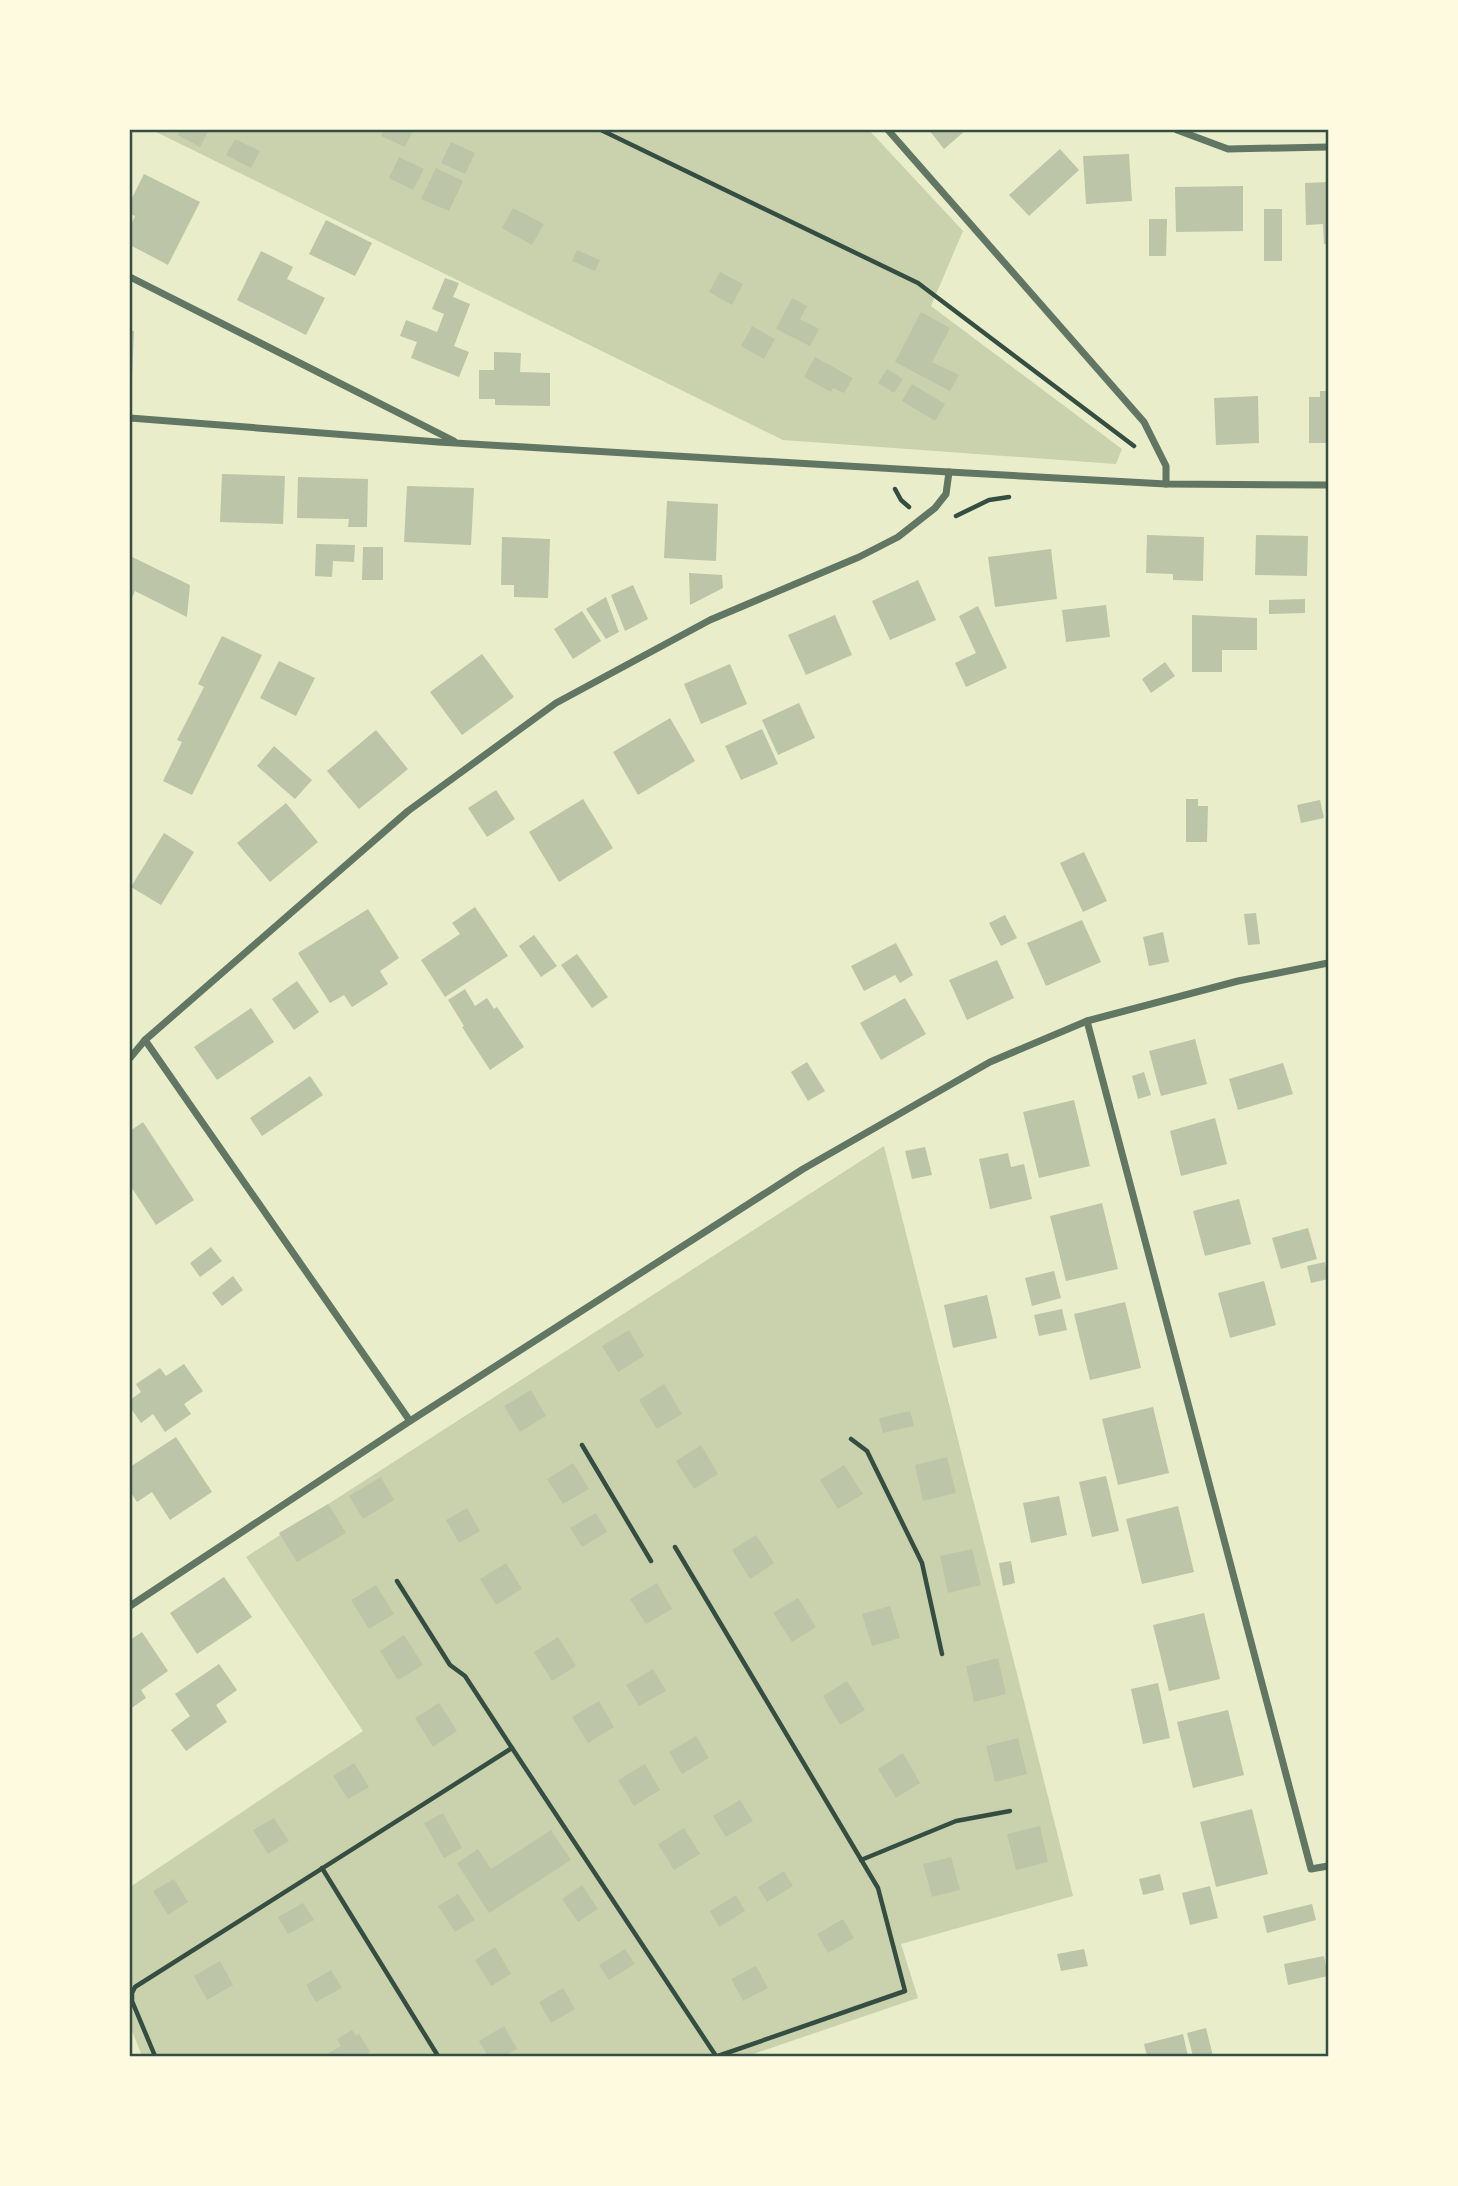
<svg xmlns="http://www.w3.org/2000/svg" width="1458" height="2186" viewBox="0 0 1458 2186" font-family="'Alegreya Sans',sans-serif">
<rect width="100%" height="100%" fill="#e9edc9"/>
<g fill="#cad2ad">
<polygon points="152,130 869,130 963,231 931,306 1122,449 1116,464 783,440"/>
<polygon points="884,1146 1073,1896 901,1944 918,1998 747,2056 142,2056 130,2026 130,1887 363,1731 246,1557"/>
</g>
<g fill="#bcc5a7">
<polygon points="180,130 209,130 200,147 178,135"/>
<polygon points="384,130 413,130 405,147 381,136"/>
<polygon points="929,130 966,130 944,149"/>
<polygon points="235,139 260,151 251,168 226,155"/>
<polygon points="451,142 475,153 465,174 441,163"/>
<polygon points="1060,149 1079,170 1029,216 1009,195"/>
<polygon points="1129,154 1132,201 1086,204 1083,156"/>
<polygon points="399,157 424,169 413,190 389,178"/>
<polygon points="436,168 463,181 449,211 421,199"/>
<polygon points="144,174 200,202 168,265 130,245 130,227 135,216 130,214 130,202"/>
<polygon points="1328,182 1328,244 1324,244 1323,224 1306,225 1305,183"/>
<polygon points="1243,186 1243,231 1176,232 1175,187"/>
<polygon points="513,208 544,224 532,245 502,228"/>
<rect x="1264" y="209" width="18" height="52"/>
<polygon points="1149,219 1167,219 1166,256 1149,256"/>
<polygon points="326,220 372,243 355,276 309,254"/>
<polygon points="577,250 600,260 595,271 572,261"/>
<polygon points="261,251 293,267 287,279 325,298 306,335 237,300"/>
<polygon points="720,272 743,284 732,305 709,292"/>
<polygon points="445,278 459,283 453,297 470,304 454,346 469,352 459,377 411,358 417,342 400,336 406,320 437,332 444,314 432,309"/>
<polygon points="792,298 807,306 800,319 819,329 810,346 776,329"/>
<polygon points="921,312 950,328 932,362 959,375 950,391 895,362"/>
<polygon points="752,326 775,339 764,359 741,346"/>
<polygon points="130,331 134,331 132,380 130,380"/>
<polygon points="494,352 521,353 520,372 550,373 550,406 495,405 495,399 479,399 479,370 494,370"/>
<polygon points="815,357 853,378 844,393 833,388 831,392 804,377"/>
<polygon points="887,369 903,379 894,393 878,383"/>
<polygon points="912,384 945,404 935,421 902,401"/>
<polygon points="1320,391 1328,391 1328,443 1309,443 1309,397 1320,397"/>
<polygon points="1258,396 1259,443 1216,445 1214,398"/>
<polygon points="222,474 285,476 283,524 220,522"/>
<polygon points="298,477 368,479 367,527 348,527 349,519 297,518"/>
<polygon points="407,486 474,488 471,545 404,542"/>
<polygon points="667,501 718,504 716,561 664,558"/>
<polygon points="1147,535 1204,537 1203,581 1173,580 1173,574 1146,573"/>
<polygon points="1256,535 1308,536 1307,576 1255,575"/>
<polygon points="502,537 550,539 548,598 514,597 514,585 501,585"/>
<polygon points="316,544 355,545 354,562 333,561 332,577 315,576"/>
<polygon points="363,547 383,547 383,580 362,580"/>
<polygon points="1051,549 1057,599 995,607 988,557"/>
<polygon points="130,556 190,585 187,617 135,591 130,602"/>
<polygon points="689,573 722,575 723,588 690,605"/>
<polygon points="918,580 936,620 890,640 872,601"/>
<polygon points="633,585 648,619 625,631 611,595"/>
<polygon points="606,597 619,632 606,639 586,609"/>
<polygon points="1305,599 1305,613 1269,614 1269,600"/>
<polygon points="1106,605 1110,637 1066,642 1062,610"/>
<polygon points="978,606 1007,668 966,687 955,663 976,653 959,616"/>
<polygon points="582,611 601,641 573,659 554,629"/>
<polygon points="835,615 852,655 806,675 788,635"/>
<polygon points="1192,615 1257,618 1257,650 1222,650 1222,672 1192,672"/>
<polygon points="222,636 262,655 192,795 163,781 182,742 177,740 204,687 198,684"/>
<polygon points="482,654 514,697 462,735 430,692"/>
<polygon points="279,661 315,678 296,716 260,698"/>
<polygon points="1165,662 1175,676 1151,693 1142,679"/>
<polygon points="730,664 747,704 701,724 684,684"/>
<polygon points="799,703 815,738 778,755 762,720"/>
<polygon points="670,718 695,761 638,795 613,752"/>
<polygon points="762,729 778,764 741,780 725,746"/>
<polygon points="376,730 408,769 359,809 327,771"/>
<polygon points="274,746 312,780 295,799 257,766"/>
<polygon points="496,790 515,819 487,837 468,808"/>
<polygon points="583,799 613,848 559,882 529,832"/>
<polygon points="1186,799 1198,799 1198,806 1208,806 1207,842 1186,842"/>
<polygon points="1320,800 1324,818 1301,823 1297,805"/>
<polygon points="286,803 318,842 270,882 237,843"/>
<polygon points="164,833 194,852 161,905 131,887"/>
<polygon points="1084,852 1107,901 1083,912 1060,863"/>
<polygon points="475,907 508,956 445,997 421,960 460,934 452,923"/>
<polygon points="368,909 399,958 380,971 388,984 352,1007 344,995 330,1003 298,953"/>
<polygon points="1256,913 1260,944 1248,945 1244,914"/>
<polygon points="1005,915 1017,938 1001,946 989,923"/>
<polygon points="1082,920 1101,962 1046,986 1027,943"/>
<polygon points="1163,932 1169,962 1149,966 1143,937"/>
<polygon points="534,935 557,966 541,977 519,946"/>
<polygon points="896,943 913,975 900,983 895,975 864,991 851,966"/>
<polygon points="577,954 608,997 592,1008 561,965"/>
<polygon points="997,960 1014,998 967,1020 949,980"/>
<polygon points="297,981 319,1012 294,1030 272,999"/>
<polygon points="465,989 475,1006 487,998 494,1009 497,1007 524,1047 490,1070 462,1027 464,1026 448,1000"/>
<polygon points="905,998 926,1034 881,1060 860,1023"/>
<polygon points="251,1008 274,1042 217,1080 194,1047"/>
<polygon points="1195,1039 1207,1084 1161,1096 1149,1051"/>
<polygon points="807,1062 825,1091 808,1101 791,1072"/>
<polygon points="1283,1063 1293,1094 1238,1110 1229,1079"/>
<polygon points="1144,1072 1151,1095 1138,1099 1132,1076"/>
<polygon points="310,1076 323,1095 262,1136 250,1118"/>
<polygon points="1074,1100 1090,1166 1039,1178 1023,1112"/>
<polygon points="1215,1118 1227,1164 1181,1176 1170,1131"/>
<polygon points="143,1122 194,1200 156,1225 130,1185 130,1131"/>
<polygon points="925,1147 932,1175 912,1179 905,1151"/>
<polygon points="1008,1153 1011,1167 1024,1164 1032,1199 990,1209 979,1159"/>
<polygon points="1239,1199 1251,1244 1205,1256 1193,1211"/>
<polygon points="1102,1203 1118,1269 1066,1281 1050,1216"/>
<polygon points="1308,1228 1317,1259 1281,1269 1272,1238"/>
<polygon points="211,1247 222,1261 200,1277 190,1263"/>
<polygon points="1325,1262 1328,1279 1311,1283 1307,1266"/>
<polygon points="1054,1271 1061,1298 1032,1306 1025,1278"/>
<polygon points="233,1276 243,1290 222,1306 212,1293"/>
<polygon points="1264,1281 1276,1325 1230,1338 1218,1293"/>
<polygon points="987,1295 997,1338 953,1348 944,1305"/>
<polygon points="1125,1302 1141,1368 1090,1380 1074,1314"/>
<polygon points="1062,1309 1067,1330 1039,1336 1034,1315"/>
<polygon points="629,1330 644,1356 618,1372 602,1346"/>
<polygon points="184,1364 203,1391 184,1404 191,1414 165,1432 153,1414 141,1423 130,1407 130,1400 141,1392 136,1384 160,1368 166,1376"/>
<polygon points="664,1384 682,1414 657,1429 639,1400"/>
<polygon points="531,1390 546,1416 520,1432 504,1406"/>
<polygon points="1153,1407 1169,1473 1118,1485 1102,1419"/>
<polygon points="910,1411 914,1426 883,1433 879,1418"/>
<polygon points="176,1437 212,1492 170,1520 152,1492 137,1502 130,1491 130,1467"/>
<polygon points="701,1445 718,1474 694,1489 676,1461"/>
<polygon points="947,1457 956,1493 923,1501 915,1465"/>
<polygon points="573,1463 589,1489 563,1504 547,1479"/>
<polygon points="844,1465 863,1494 838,1509 820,1480"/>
<polygon points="1106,1476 1119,1531 1092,1537 1079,1482"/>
<polygon points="381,1477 394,1500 363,1519 349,1496"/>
<polygon points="1059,1496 1067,1535 1031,1543 1023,1503"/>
<polygon points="328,1504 346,1533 297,1562 279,1533"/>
<polygon points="1178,1506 1194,1572 1142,1584 1126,1519"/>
<polygon points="467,1508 480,1531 459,1543 446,1520"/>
<polygon points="596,1513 607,1532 582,1547 570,1528"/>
<polygon points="756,1535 774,1563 750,1579 732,1550"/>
<polygon points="972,1549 981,1585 948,1593 940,1556"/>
<polygon points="1011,1561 1015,1583 1003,1586 999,1563"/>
<polygon points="506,1563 522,1589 496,1605 480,1579"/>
<polygon points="224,1577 252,1617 197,1654 170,1613"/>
<polygon points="657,1583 672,1609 646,1624 630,1599"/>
<polygon points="376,1585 394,1614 369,1629 351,1600"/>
<polygon points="798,1598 816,1627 792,1642 773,1613"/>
<polygon points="890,1606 900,1638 872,1646 862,1614"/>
<polygon points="1204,1613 1220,1679 1169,1691 1153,1625"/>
<polygon points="142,1632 168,1671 141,1690 146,1698 130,1709 130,1640"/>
<polygon points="404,1635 423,1665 398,1680 380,1651"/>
<polygon points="558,1637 576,1666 552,1681 534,1652"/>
<polygon points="998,1658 1006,1694 974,1702 966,1666"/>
<polygon points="219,1664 237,1690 216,1705 227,1722 186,1751 171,1730 190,1716 175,1694"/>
<polygon points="653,1669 666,1691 639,1706 626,1685"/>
<polygon points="847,1681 865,1710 840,1725 823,1696"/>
<polygon points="1158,1683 1170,1738 1143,1744 1131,1689"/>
<polygon points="599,1701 614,1727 588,1743 572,1717"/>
<polygon points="439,1703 457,1731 433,1747 415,1718"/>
<polygon points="1228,1710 1244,1775 1193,1788 1177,1722"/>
<polygon points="696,1736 709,1758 682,1774 669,1752"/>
<polygon points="1018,1738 1027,1774 995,1782 986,1746"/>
<polygon points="903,1753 920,1783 896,1798 878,1769"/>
<polygon points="354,1763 369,1787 348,1799 333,1776"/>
<polygon points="645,1764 660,1790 634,1806 618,1780"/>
<polygon points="740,1800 753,1821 726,1837 713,1816"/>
<polygon points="1252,1809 1268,1874 1216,1887 1200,1822"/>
<polygon points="443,1813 462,1848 444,1858 424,1823"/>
<polygon points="274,1818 289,1841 268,1854 253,1830"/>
<polygon points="1040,1826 1048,1862 1016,1870 1007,1834"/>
<polygon points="684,1828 700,1854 674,1870 658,1844"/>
<polygon points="551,1830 571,1860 489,1913 457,1863 478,1849 491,1869"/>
<polygon points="951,1857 960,1890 932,1897 923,1864"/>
<polygon points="784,1871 793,1886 767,1902 758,1887"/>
<polygon points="1160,1874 1164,1890 1143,1895 1139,1879"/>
<polygon points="174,1879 188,1902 168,1915 153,1891"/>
<polygon points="582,1885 598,1909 578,1922 562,1899"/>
<polygon points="1210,1886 1218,1918 1190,1925 1182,1893"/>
<polygon points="458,1894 475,1920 455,1932 438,1906"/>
<polygon points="736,1895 745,1911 719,1927 710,1911"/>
<polygon points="303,1903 314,1920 288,1934 278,1917"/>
<polygon points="1312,1904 1316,1920 1267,1933 1263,1916"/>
<polygon points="843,1919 854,1938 828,1953 817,1934"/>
<polygon points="495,1947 511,1974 491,1986 475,1960"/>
<polygon points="625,1949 635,1964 609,1980 599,1965"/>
<polygon points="1084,1949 1088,1966 1061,1971 1057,1954"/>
<polygon points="1324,1956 1328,1976 1288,1985 1284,1964"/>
<polygon points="220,1961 233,1985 207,2000 194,1976"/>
<polygon points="756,1966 768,1988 743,2001 731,1979"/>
<polygon points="331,1970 342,1988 316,2002 306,1985"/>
<polygon points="563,1988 575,2009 551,2023 539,2002"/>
<polygon points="504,2026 517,2049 504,2056 488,2056 479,2041"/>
<polygon points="1206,2028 1213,2056 1193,2056 1187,2033"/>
<polygon points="352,2030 356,2036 359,2034 370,2052 362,2056 328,2056 327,2054 341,2046 337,2039"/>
<polygon points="1183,2034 1188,2056 1147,2056 1144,2044"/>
</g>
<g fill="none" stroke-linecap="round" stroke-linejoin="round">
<g stroke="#344e41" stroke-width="4.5">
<polyline points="601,130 918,283 1134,446"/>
<polyline points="895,489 901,500 909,507"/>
<polyline points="956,516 989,500 1009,497"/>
<polyline points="851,1439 867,1451 922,1563 942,1654"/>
<polyline points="582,1445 651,1561"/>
<polyline points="675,1547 878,1888 905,1991 718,2056"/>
<polyline points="512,1748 716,2056"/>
<polyline points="861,1860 956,1821 1010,1811"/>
<polyline points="322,1868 438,2056"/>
<polyline points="155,2056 132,2001 132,1993 135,1987 512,1748 465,1676 450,1665 397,1581"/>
</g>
<g stroke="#617663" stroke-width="7">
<polyline points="888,130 1144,422 1166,466 1166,484"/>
<polyline points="1177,130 1228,149 1328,147"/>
<polyline points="130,277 454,441"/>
<polyline points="130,418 438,442 949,472 1166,484 1328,485"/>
<polyline points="1087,1021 1311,1869 1328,1866"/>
<polyline points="145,1040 410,1421"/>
<polyline points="130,1058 145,1040 408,811 556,703 710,620 859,557 898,537 935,508 946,494 949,472"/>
<polyline points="130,1606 410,1421 803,1169 990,1062 1087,1021 1238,981 1328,963"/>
</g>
</g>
<rect width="1458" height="2186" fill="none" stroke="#fefae0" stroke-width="262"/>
<rect x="131" y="131" width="1196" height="1924" fill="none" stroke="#344e41" stroke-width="2.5"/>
</svg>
